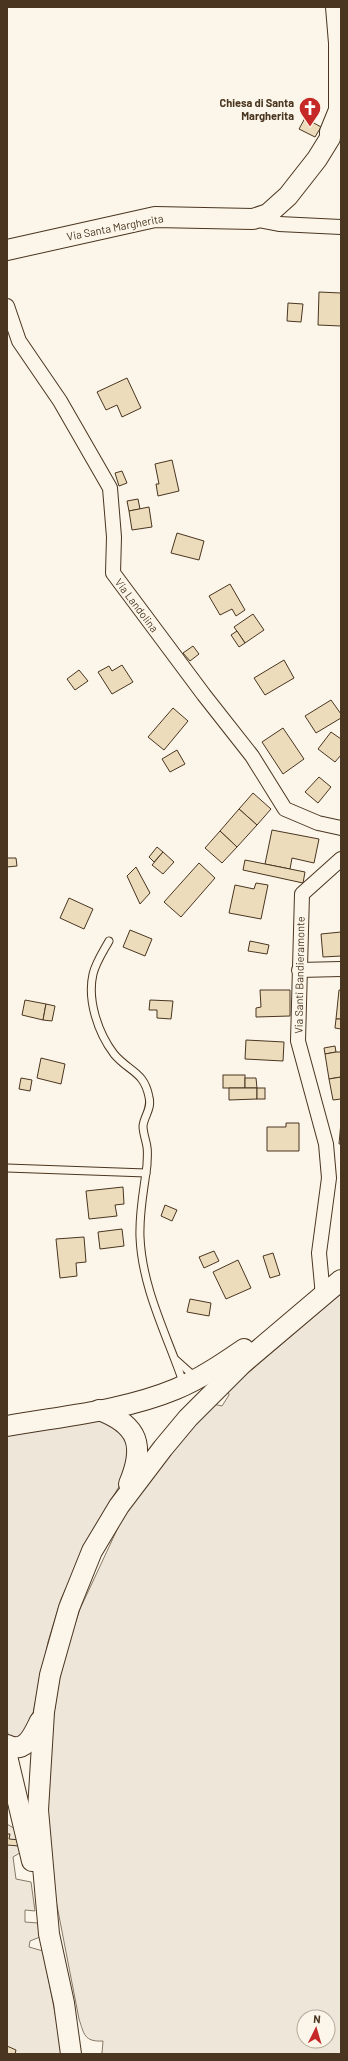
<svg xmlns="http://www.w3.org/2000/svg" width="348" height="2061" viewBox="0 0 348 2061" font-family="Barlow,sans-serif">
<rect width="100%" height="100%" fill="#fbf6e9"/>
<g fill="#ede6d9" stroke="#887966" fill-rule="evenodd">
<path d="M 341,1294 L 341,2054 L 100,2054 L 102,2053 L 103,2041 C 84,2042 84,2034 79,2019 L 53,1885 L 48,1809 L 53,1719 L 59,1681 L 68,1645 L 80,1609 L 122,1519 L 154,1471 L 213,1404 L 222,1406 L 229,1395 L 228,1390 ZM 304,2017 L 328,2017 L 328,2041 L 304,2041 Z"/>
<polygon points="97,1419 125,1431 130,1468 89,1537 61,1599 48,1642 31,1723 23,1736 9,1739 7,1729 7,1433"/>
<polygon points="7,1824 20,1832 23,1851 13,1857 16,1879 31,1882 35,1911 25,1910 25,1922 38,1923 40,1937 30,1941 29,1947 43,1951 63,2054 7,2054"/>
</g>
<g fill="#ecdcbc" stroke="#4a3520">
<polygon points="305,118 321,127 315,137 299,129"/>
<polygon points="319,292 341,293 341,326 318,325"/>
<polygon points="288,303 303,304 301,322 287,321"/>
<polygon points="127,378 141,408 122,417 117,405 106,410 97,392"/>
<polygon points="172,460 179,491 158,496 156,484 159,484 155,464"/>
<polygon points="122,471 127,483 119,486 115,473"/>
<polygon points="138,499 140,509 129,511 127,501"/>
<polygon points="149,507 152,527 132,530 129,511"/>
<polygon points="177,533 204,541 199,560 171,553"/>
<polygon points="230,584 245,610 236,616 232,609 220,615 209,596"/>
<polygon points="253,614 264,630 245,643 234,627"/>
<polygon points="237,631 245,643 239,647 231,635"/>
<polygon points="193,646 199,654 190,661 183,653"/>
<polygon points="284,660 294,678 265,695 254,678"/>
<polygon points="122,665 133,682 112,694 98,672 109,666 112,671"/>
<polygon points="79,670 88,681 75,690 67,679"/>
<polygon points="331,700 341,714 341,718 316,733 305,716"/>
<polygon points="173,708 188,721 164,750 148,737"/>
<polygon points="283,728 304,759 283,774 262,742"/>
<polygon points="331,732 341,739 341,755 335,762 318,749"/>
<polygon points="177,750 185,764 170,772 162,759"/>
<polygon points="319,777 331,787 318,803 305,792"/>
<polygon points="253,793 271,809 257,825 239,809"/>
<polygon points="239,809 257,825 237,847 220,831"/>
<polygon points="272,830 319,839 314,863 292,858 290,869 265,864"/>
<polygon points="220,831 237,847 222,863 205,848"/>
<polygon points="157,847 163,852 154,862 149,857"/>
<polygon points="163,852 174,862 163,874 152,865"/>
<polygon points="7,858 16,858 17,866 7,867"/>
<polygon points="245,860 305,872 303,883 243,870"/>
<polygon points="199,863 215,878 181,917 164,902"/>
<polygon points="136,867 150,893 140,904 127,876"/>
<polygon points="256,883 268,885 261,919 229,913 235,885 254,889"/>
<polygon points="69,898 93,909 84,929 60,918"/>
<polygon points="130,930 152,939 145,956 123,947"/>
<polygon points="341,932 341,956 323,957 321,934"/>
<polygon points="250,941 269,945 267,954 248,951"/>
<polygon points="260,990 290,990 290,1016 256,1017 256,1008 261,1007"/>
<polygon points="339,990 341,990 341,1019 336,1019"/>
<polygon points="25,1000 46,1004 43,1020 22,1015"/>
<polygon points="150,1000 173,1001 171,1019 157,1018 157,1010 149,1010"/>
<polygon points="46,1004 55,1006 52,1021 43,1020"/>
<polygon points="336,1019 341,1019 341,1029 335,1028"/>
<polygon points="246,1040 284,1042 283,1061 245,1059"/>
<polygon points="335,1046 336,1052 325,1054 324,1048"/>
<polygon points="336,1052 341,1052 341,1077 329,1079 325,1054"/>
<polygon points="41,1058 65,1064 61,1084 37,1078"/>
<rect x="223" y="1075" width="22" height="13"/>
<polygon points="341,1077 341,1099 333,1100 329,1079"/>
<polygon points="21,1078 32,1080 30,1091 19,1089"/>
<polygon points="245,1078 256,1078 257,1088 245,1088"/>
<polygon points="229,1088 257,1088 257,1099 229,1100"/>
<rect x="257" y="1088" width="8" height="11"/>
<polygon points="341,1122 341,1144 339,1144"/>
<polygon points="286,1123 299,1123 299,1151 267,1151 267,1127 286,1127"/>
<polygon points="123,1187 124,1204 115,1205 117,1216 89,1219 86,1191"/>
<polygon points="165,1205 177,1210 172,1221 161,1216"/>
<polygon points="122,1229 124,1246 100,1249 98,1232"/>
<polygon points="84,1237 86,1262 76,1263 77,1276 60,1278 56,1239"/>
<polygon points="214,1251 219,1261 204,1268 199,1257"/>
<polygon points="273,1253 280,1275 270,1278 263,1256"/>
<polygon points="238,1260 251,1288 226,1299 213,1272"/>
<polygon points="190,1299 211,1303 209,1316 187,1312"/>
<polygon points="7,1834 10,1834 9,1839 20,1840 19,1846 7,1845"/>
<polygon points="7,2046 16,2050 15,2054 7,2054"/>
</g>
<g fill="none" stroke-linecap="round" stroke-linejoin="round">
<g stroke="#4a3520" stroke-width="9">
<g id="lane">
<path d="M 109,941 C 103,952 96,962 93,974 C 87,1000 98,1033 114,1054 C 129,1072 144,1071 149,1097 C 152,1109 144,1116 143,1126 C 143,1133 146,1140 147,1147 C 148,1153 147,1160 147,1165 C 144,1190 139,1211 140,1237 C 142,1289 168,1337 184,1385"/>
<polyline points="7,1168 146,1173"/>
<polyline points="176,1360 195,1377"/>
</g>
</g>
<g stroke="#4a3520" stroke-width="16">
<g id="street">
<polyline points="254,219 279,224 341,227"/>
<polyline points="7,306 19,341 60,401 110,488 114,537 113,573 204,695 252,756 285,809 318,823 341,828"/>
<polyline points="299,970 341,969"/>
<polyline points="323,1296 319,1253 329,1178 326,1144 298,1041 302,894 341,859"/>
</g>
</g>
<g stroke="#4a3520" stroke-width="22">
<g id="secondary">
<polyline points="7,250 155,217 253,219 268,214 288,196 317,159 330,138 330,132 339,110 339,43 336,7"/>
<path d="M 99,1410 C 139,1425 145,1446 129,1484"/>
<path d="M 7,1426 C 63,1416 123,1411 176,1389 C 200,1379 222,1364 244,1349"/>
<path d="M 7,1745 C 26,1754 33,1735 40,1721"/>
<polyline points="7,1756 32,1861"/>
<polyline points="71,2054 64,2003 49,1934 38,1810 44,1712 50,1675 69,1608 92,1551 119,1506 163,1448 188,1418 243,1363 341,1280"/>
</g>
</g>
<use href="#lane" stroke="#fbf6e9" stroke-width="7"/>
<use href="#street" stroke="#fbf6e9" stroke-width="14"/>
<use href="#secondary" stroke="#fbf6e9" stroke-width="20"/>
</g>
<defs>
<g id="church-pin" transform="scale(1.15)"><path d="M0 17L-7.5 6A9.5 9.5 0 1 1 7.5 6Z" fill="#c62828" stroke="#fbf6e9"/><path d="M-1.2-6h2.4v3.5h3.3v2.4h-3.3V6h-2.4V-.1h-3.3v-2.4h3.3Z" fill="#fff"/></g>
</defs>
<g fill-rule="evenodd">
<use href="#church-pin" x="310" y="108"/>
</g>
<g text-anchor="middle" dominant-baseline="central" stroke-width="3" stroke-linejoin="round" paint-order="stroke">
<g font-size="11" font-weight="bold" fill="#4a3520" stroke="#fbf6e9" text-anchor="end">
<text x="294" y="102">Chiesa di Santa<tspan x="294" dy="13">Margherita</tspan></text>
</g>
<g font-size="11" fill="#4a3520" stroke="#fbf6e9">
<text transform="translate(115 227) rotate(-11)">Via Santa Margherita</text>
<text transform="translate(137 605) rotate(53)">Via Landolina</text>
<text transform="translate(299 975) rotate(-89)">Via Santi Bandieramonte</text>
</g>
</g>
<rect width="348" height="2061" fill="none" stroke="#4a3520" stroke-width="16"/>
<g transform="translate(316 2029) rotate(5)"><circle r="19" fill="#fbf6e9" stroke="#b4a999"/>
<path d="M0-3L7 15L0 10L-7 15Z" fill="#c62828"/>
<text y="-6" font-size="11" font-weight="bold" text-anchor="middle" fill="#4a3520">N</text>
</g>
</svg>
